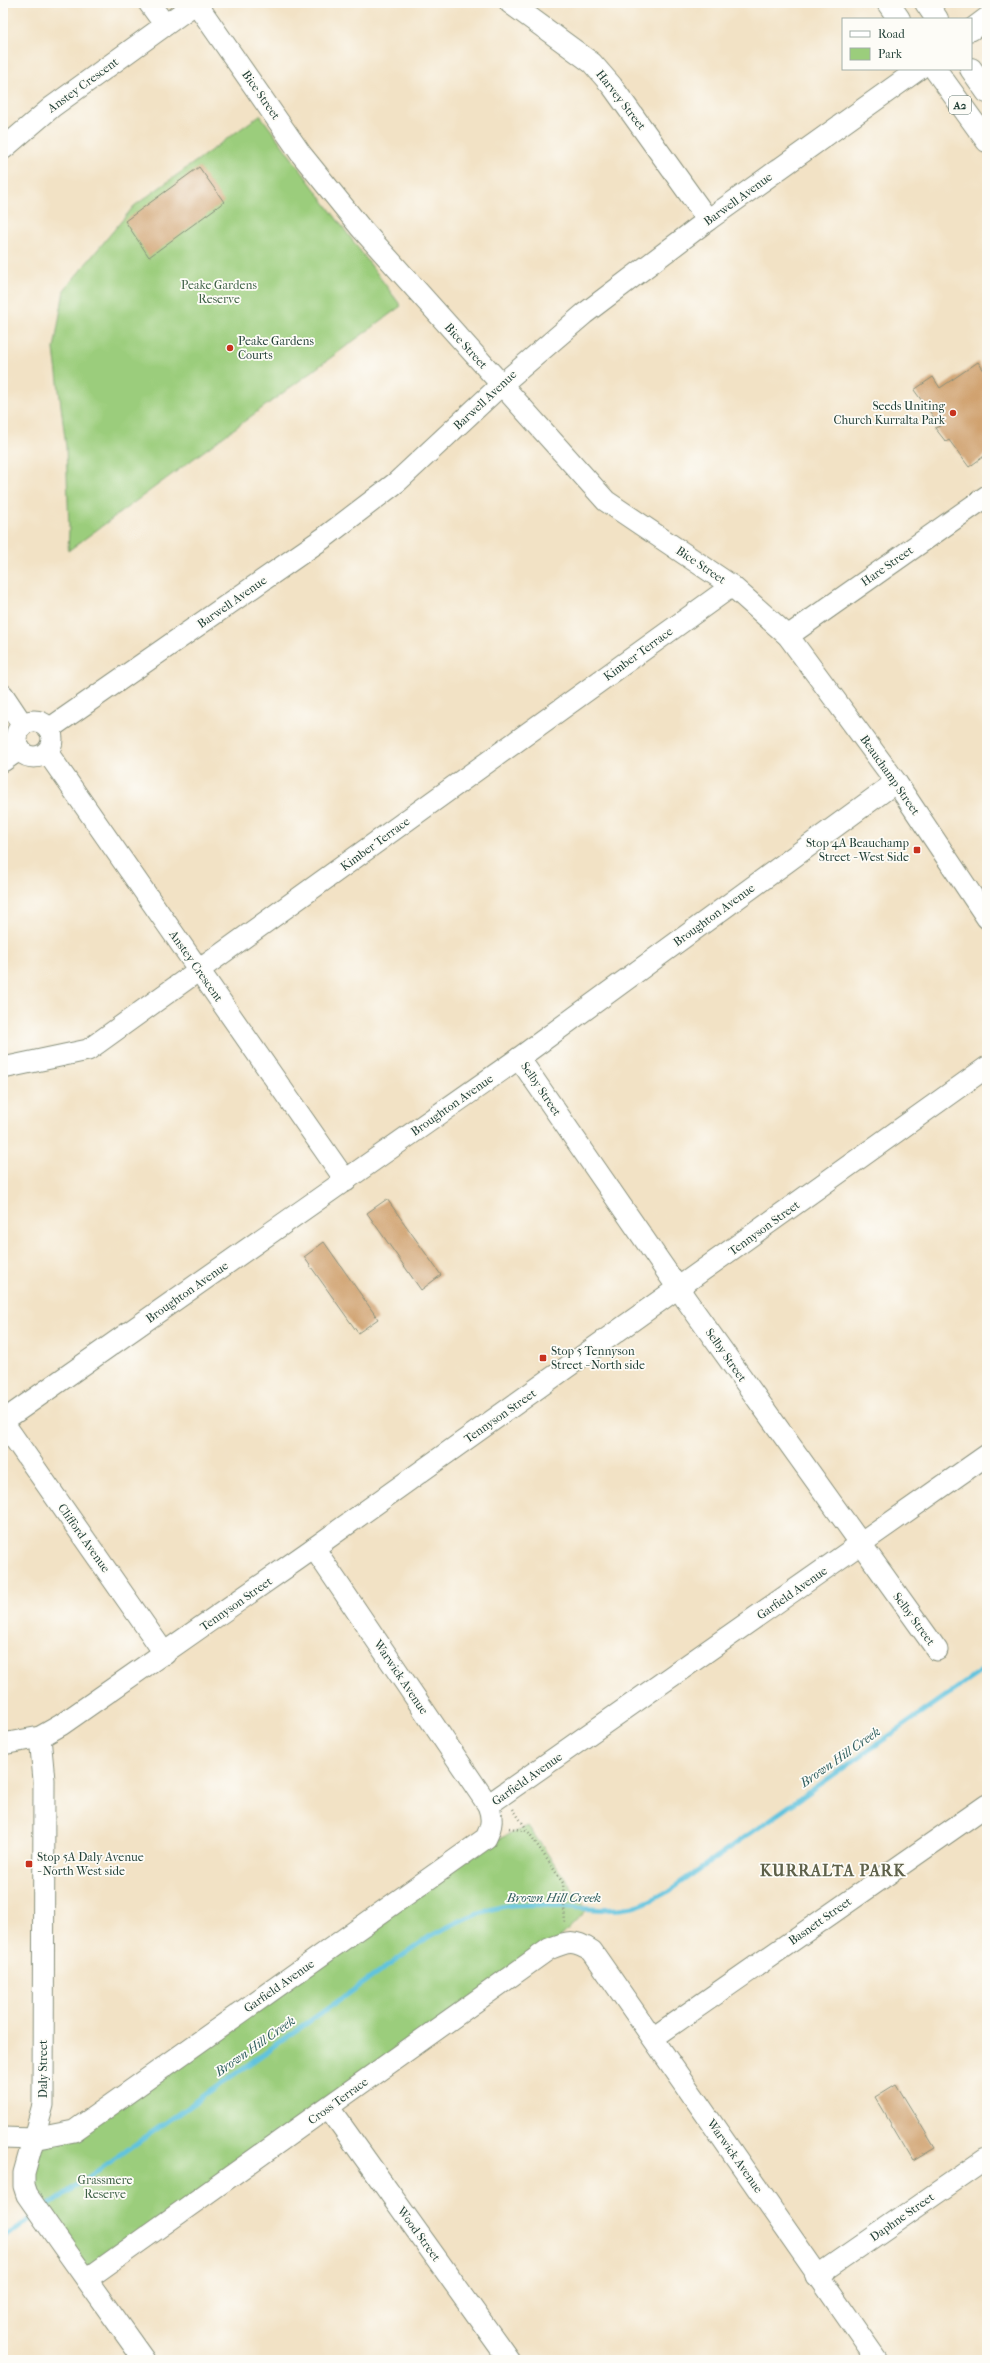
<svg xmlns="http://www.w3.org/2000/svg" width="990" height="2363" viewBox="0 0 990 2363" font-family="'IM FELL French Canon',serif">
<rect width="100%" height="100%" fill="#fdfcf7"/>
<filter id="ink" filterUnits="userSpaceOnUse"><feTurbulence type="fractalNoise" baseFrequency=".025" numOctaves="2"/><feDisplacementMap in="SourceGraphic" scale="8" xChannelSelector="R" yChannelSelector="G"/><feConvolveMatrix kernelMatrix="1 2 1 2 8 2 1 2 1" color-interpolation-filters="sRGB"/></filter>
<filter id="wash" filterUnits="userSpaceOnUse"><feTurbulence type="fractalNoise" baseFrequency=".012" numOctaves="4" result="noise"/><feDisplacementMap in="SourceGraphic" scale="16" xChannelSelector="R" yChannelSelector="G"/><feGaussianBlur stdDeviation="0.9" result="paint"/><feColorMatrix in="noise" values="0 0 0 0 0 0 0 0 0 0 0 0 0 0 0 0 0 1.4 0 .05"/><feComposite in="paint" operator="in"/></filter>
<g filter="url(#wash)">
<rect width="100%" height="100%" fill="#f2e2c5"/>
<g fill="#9bcd7c" stroke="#5d8558">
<polygon points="260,115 401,306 68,551 69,529 66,447 54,349 64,290 134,206"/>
<polygon points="528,1826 587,1910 549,1949 87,2279 24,2186 33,2139 74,2131 469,1852"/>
</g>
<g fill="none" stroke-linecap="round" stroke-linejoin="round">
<g stroke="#60c3de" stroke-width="5">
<path d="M 42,2210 L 429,1937 C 456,1922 483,1908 514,1905 C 553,1901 594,1915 633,1907 C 645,1904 656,1898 667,1892 L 987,1667"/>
<polyline points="3,2238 36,2215"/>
</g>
</g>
<g id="blocks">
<g fill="#d0a26f">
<polygon points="199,167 224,202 149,257 125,221"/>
<polygon points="978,362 987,375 987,454 969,467 949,440 946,442 935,428 940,426 914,390 933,377 940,388"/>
<polygon points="387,1199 441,1275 421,1290 367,1213"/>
<polygon points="324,1242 378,1319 358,1333 304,1257"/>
<polygon points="896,2084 935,2148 913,2161 875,2097"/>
</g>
</g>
</g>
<g filter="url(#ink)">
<use href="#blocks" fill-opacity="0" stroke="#88907c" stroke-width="1"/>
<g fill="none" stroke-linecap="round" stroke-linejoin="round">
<g stroke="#88907c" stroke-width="23">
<g id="minor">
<polyline points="149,3 165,25"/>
<polyline points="196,3 301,154 360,227 606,501 732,586 788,636 896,782 987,918"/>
<polyline points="510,3 592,63 612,86 708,220"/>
<polyline points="971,30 987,18"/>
<polyline points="3,149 52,107 196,3"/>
<polyline points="788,636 987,496"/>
<polyline points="3,695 23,725"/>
<circle cx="34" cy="739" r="18"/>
<polyline points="49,729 325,537 397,482 501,385 584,314 708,220 919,69"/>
<polyline points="47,752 346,1181"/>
<polyline points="3,761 20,749"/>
<polyline points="519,1058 687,1301 937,1650"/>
<polyline points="3,1068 88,1050 732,586"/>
<polyline points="3,1421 519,1058 896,782"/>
<polyline points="3,1422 165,1654"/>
<polyline points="40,1737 44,1780 43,2105 24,2173 24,2186 27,2195 57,2238 144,2360"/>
<polyline points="3,1744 40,1737 61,1725 314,1548 987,1067"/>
<polyline points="488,1805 987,1455"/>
<polyline points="653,2038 987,1805"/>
<polyline points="329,2108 509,2360"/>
<path d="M 3,2138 L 33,2139 L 74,2131 L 486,1838 C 492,1826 493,1818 488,1805 L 314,1548"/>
<polyline points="817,2276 987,2158"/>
<path d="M 87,2279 L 549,1949 C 568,1941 574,1939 592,1951 L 877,2360"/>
</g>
</g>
<g stroke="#88907c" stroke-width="24">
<g id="highway">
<polyline points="888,3 899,19"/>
<polyline points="926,3 937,19"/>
<polyline points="935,69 987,141"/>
<polyline points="971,69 987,92"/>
</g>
</g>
<g stroke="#88907c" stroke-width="2.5" stroke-dasharray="1 3" stroke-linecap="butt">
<polyline points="513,1809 563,1883 565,1924"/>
<polyline points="509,1828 528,1831"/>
</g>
<use href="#minor" stroke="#fff" stroke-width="21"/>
<use href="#highway" stroke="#fff" stroke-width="22"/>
</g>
</g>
<g fill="#c8321e" stroke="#fdfcf7" stroke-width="1.5">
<circle cx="230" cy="348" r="4"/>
<circle cx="953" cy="413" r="4"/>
<rect x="913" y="846" width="8" height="8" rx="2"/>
<rect x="539" y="1354" width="8" height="8" rx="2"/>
<rect x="25" y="1860" width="8" height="8" rx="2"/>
</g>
<g text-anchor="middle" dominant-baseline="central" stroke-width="3.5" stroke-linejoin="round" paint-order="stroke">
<rect fill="#fdfcf7" stroke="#62766e" stroke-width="1" x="949" y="96" width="22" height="18" rx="3"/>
<g font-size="11" font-weight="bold" fill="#1f3d34">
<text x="960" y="105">A2</text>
</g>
<g font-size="12" fill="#1f3d34" stroke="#fdfcf7">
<text transform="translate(83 85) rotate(-36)">Anstey Crescent</text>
<text transform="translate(261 95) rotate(55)">Bice Street</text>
<text transform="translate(621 100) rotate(52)">Harvey Street</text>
<text transform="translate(738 199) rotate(-36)">Barwell Avenue</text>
<text transform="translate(466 346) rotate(48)">Bice Street</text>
<text transform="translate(485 400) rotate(-43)">Barwell Avenue</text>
<text transform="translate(701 565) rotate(34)">Bice Street</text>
<text transform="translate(887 566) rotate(-35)">Hare Street</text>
<text transform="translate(232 602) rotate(-35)">Barwell Avenue</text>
<text transform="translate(638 654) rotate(-36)">Kimber Terrace</text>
<text transform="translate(890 775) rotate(55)">Beauchamp Street</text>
<text transform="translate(375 844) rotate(-36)">Kimber Terrace</text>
<text transform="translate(714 915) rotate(-36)">Broughton Avenue</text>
<text transform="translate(196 966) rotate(55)">Anstey Crescent</text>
<text transform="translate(541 1089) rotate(56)">Selby Street</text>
<text transform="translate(452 1105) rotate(-35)">Broughton Avenue</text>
<text transform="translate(764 1228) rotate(-36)">Tennyson Street</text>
<text transform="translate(187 1292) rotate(-35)">Broughton Avenue</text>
<text transform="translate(726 1355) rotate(55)">Selby Street</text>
<text transform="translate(500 1416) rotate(-35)">Tennyson Street</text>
<text transform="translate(84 1538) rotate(55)">Clifford Avenue</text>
<text transform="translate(792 1593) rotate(-35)">Garfield Avenue</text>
<text transform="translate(236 1604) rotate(-35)">Tennyson Street</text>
<text transform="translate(914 1619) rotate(54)">Selby Street</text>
<text transform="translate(401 1677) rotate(56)">Warwick Avenue</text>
<text transform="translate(527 1779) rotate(-35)">Garfield Avenue</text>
<text transform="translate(820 1921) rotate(-35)">Basnett Street</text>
<text transform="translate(279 1986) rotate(-35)">Garfield Avenue</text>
<text transform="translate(43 2069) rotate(-90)">Daly Street</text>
<text transform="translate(338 2101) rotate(-36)">Cross Terrace</text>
<text transform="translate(735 2156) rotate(55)">Warwick Avenue</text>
<text transform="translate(902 2217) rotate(-35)">Daphne Street</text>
<text transform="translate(419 2234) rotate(54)">Wood Street</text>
</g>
<g font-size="12" fill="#3e6146" stroke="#fdfcf7">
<text x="219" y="285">Peake Gardens<tspan x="219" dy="14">Reserve</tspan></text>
<text x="105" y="2180">Grassmere<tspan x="105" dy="14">Reserve</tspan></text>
</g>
<g font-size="12" fill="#1f3d34" stroke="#fdfcf7" text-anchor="start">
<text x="238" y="341">Peake Gardens<tspan x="238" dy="14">Courts</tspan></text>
<text x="945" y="406" text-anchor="end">Seeds Uniting<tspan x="945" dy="14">Church Kurralta Park</tspan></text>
<text x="909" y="843" text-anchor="end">Stop 4A Beauchamp<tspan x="909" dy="14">Street - West Side</tspan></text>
<text x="551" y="1351">Stop 5 Tennyson<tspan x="551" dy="14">Street - North side</tspan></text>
<text x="37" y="1857">Stop 5A Daly Avenue<tspan x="37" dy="14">- North West side</tspan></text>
</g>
<g font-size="13" font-style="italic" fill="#2f5e5e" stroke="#fdfcf7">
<text transform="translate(840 1757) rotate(-35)">Brown Hill Creek</text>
<text x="554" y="1897">Brown Hill Creek</text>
<text transform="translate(255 2046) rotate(-35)">Brown Hill Creek</text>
</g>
<g font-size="16" font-weight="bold" letter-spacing="1" fill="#5d6049" stroke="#fdfcf7">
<text x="833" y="1870">KURRALTA PARK</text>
</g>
</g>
<rect width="990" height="2363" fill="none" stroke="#fdfcf7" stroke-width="16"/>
<rect x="842" y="18" width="130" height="52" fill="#fdfcf7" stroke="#a4b0a9"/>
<rect x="850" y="31" width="20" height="6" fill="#ffffff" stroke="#a4b0a9"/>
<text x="878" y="38" font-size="12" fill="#1f3d34">Road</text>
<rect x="850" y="48" width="20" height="12" fill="#9bcd7c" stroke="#a4b0a9"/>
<text x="878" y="58" font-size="12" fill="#1f3d34">Park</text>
</svg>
